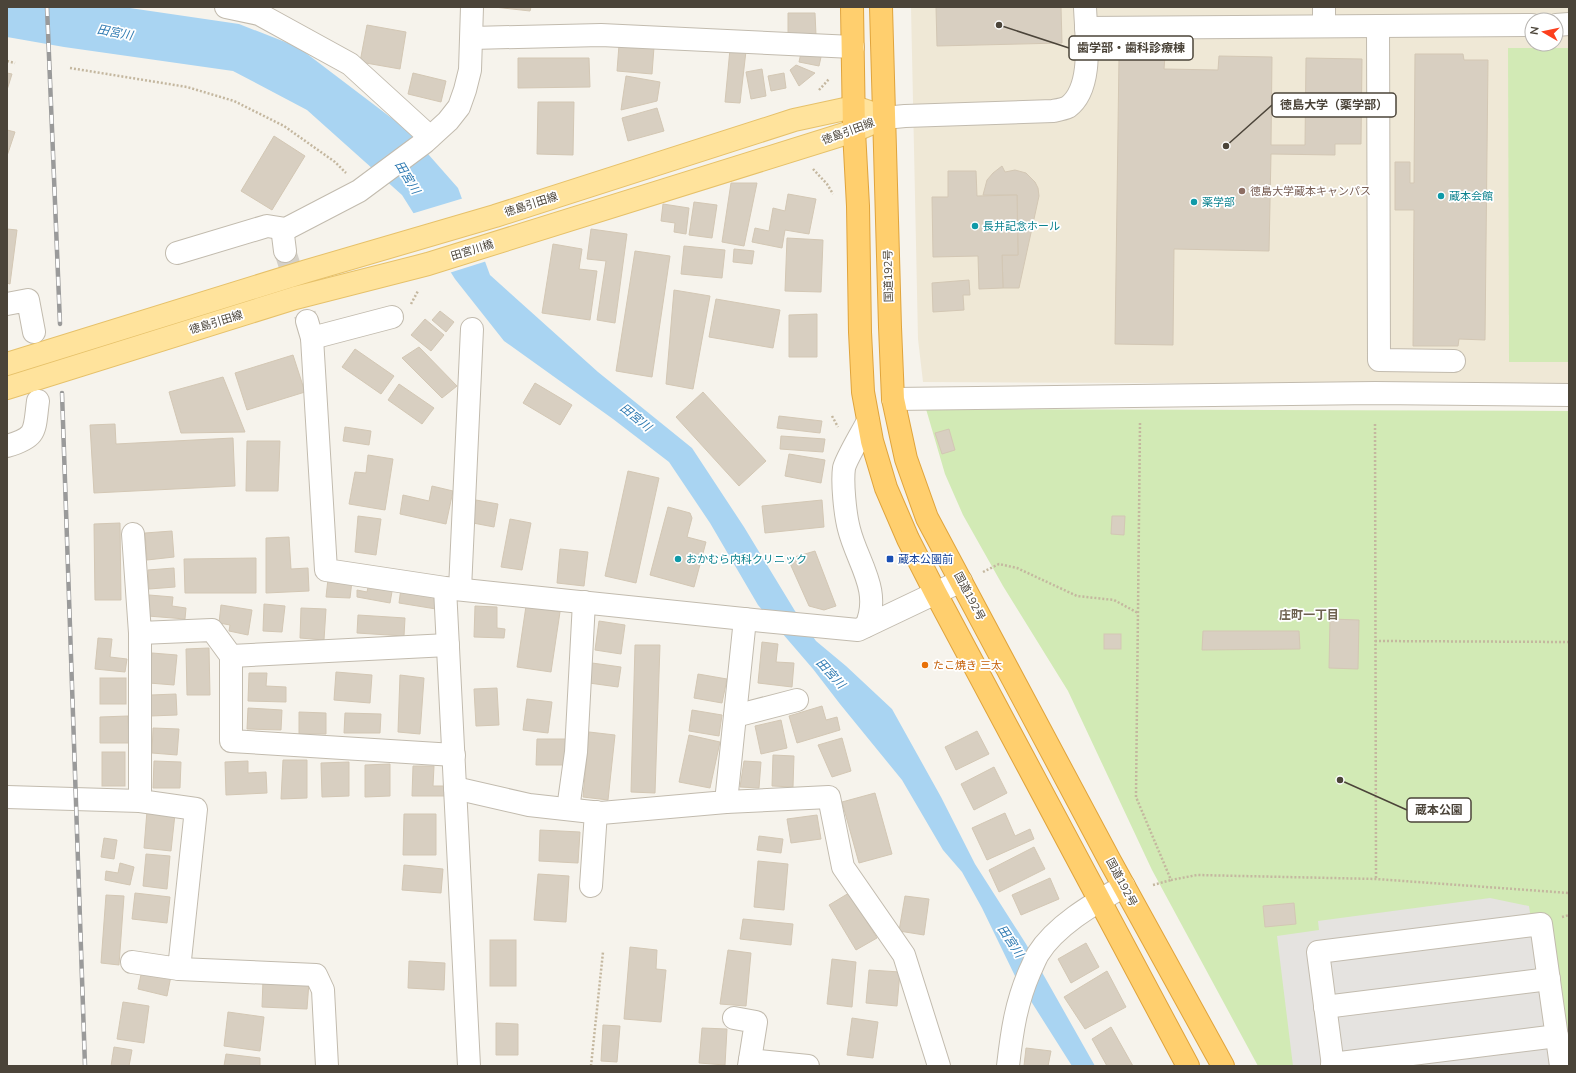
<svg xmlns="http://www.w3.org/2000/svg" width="1576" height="1073" viewBox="0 0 1576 1073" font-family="Mulish,'Noto Sans JP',sans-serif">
<rect width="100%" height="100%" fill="#f6f3ec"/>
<path fill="#efe8d6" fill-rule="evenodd" d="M 911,7 L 1569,7 L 1569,385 L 923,382 L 918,339 ZM 1532,20 L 1556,20 L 1556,44 L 1532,44 Z"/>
<g fill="#d2eab5">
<polygon points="1508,48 1569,48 1569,362 1509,362"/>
<polygon points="926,409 1569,411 1569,1066 1258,1066 1152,870 1068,691 1003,586 963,515 945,474"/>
</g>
<polygon fill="#e5e3e0" points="1490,898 1529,906 1553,1066 1293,1066 1277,936 1319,930 1318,921"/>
<polygon fill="#a9d4f2" points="7,7 123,7 239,24 298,47 406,129 458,188 490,275 598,372 692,448 744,527 795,611 816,641 846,666 892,709 941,797 975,864 1026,944 1095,1066 1072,1066 1015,976 982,908 962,872 943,850 902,780 840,704 813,669 758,605 710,523 669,462 613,419 504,341 455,279 402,195 307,110 233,71 64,47 7,37"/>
<polygon fill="#f6f3ec" points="464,198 487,261 449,273 411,214"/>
<g fill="#d8cfc1" stroke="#d3c7b4">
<polygon points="494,7 531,7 530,11"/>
<polygon points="936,7 1061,7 1062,43 937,46"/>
<polygon points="788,13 815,13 816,35 788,35"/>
<polygon points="367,25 406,32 400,69 360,62"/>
<polygon points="619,45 654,47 652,74 617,71"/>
<polygon points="730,49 746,51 740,103 725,102"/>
<polygon points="801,53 821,57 819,66 799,62"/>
<polygon points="1415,54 1463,54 1464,60 1488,60 1485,340 1459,339 1458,346 1413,346 1414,210 1395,210 1395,162 1410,162 1410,183 1414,183"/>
<polygon points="1119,56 1165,56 1164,69 1218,70 1219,56 1272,57 1271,145 1305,145 1306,58 1362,59 1361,144 1335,144 1335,155 1271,154 1269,251 1174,249 1173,345 1115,344"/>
<polygon points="518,58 589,58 590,87 518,88"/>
<polygon points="796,65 815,73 799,86 790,70"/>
<polygon points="762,69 766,96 751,99 746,72"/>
<polygon points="7,73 12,74 7,90"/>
<polygon points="413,73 446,81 441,102 408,94"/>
<polygon points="784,73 786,88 771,91 768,76"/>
<polygon points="626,76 660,82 657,101 621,110"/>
<polygon points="538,102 574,102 573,155 537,154"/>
<polygon points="657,108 664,131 628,141 622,118"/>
<polygon points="7,130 15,132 7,156"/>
<polygon points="274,136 305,156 272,210 241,191"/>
<polygon points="1002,166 1005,172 1015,170 1026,173 1035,182 1038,188 1039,196 1019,288 1003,288 1002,255 1018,255 1017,195 983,195 987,180 993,173"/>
<polygon points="948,171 976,171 977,196 1017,195 1018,255 1002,255 1003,288 979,289 978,256 933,257 932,197 948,197"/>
<polygon points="731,183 757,183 744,246 722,242"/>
<polygon points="788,194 816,199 809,234 785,230 782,248 752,242 755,228 769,231 773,208 785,211"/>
<polygon points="694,202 717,205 712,238 689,235"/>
<polygon points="663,204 689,208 686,234 674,232 675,223 661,221"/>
<polygon points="7,229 17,230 10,284 7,283"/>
<polygon points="591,229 627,234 615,323 597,320 606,261 587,259"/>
<polygon points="787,238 823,240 821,292 785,291"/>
<polygon points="553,244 582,249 579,269 597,271 590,320 542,313"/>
<polygon points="684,246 725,250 722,278 681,274"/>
<polygon points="734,249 754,251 752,264 733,262"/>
<polygon points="635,251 670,256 652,377 616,371"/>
<polygon points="969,280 970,295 963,295 964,310 933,312 932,283"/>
<polygon points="674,290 710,296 693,389 666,384"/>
<polygon points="716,299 780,310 773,348 709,337"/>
<polygon points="440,311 454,322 446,332 432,320"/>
<polygon points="817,314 817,357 789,357 789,315"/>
<polygon points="425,319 444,335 431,351 411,335"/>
<polygon points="419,347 457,386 442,398 402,358"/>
<polygon points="355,349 394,376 381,394 342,367"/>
<polygon points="293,355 305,392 247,410 235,373"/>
<polygon points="223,377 245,432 181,433 169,392"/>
<polygon points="535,383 572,405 560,425 523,403"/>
<polygon points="399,384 434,408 422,424 388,400"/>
<polygon points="703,392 766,461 739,486 676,417"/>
<polygon points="779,416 822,421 820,433 777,428"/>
<polygon points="115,424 116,444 233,438 235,486 94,493 90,425"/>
<polygon points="345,427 371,431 369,445 343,441"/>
<polygon points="949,429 955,450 942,454 935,433"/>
<polygon points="781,436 825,439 823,452 780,449"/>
<polygon points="247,441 280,441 278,491 246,491"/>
<polygon points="789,454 825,460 821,483 785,476"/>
<polygon points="368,455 393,459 385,510 349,504 355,472 366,473"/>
<polygon points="628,471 659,478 636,583 605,576"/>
<polygon points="432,486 453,491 446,524 400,514 403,495 429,501"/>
<polygon points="476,500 498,504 494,527 473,523"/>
<polygon points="822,500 824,527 765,533 762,506"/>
<polygon points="668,507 690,513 692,518 687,537 706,542 694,587 650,575"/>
<polygon points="358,516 381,519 376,555 355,552"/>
<polygon points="1112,516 1125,516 1124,535 1111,534"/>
<polygon points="510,519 531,523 522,570 501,567"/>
<polygon points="120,523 121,600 95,600 94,524"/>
<polygon points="172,531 174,557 147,560 145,533"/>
<polygon points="289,537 291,569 308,568 309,591 266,593 266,538"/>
<polygon points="560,549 588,552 584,586 557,583"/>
<polygon points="815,551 836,606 824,610 809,606 788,559"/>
<polygon points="256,558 256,593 185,593 184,559"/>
<polygon points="174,568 175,587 149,589 148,570"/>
<polygon points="328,579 352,581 350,598 326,597"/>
<polygon points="369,582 393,586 390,603 357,597 357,590 367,592"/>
<polygon points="401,588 439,594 436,609 399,603"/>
<polygon points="149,595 173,597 172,606 186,608 185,619 148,616"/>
<polygon points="264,604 285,606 282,632 263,631"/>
<polygon points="221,605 252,610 248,635 229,631 230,625 219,623"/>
<polygon points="475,606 497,607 497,628 505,629 504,638 474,637"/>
<polygon points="526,606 560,612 551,672 517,667"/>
<polygon points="301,608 326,609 324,640 300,638"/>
<polygon points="358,615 405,618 404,636 357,633"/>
<polygon points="1330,619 1359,620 1358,669 1329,668"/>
<polygon points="599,621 625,625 621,654 595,650"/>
<polygon points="1203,631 1299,631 1300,649 1202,650"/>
<rect x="1104" y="634" width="17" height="15"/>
<polygon points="98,638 112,639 110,657 127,659 125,672 95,669"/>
<polygon points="762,642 778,644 776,662 794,663 792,687 758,683"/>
<polygon points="635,645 660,645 655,793 631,792"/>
<polygon points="209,648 210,695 187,695 186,649"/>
<polygon points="152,653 177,655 174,685 149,683"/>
<polygon points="592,663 621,667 618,687 589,683"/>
<polygon points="336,672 372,675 370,703 334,700"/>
<polygon points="249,673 267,673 266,686 286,687 286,702 248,701"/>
<polygon points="698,674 727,679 722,703 694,698"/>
<polygon points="400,675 424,678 420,734 398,732"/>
<rect x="100" y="678" width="26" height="26"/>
<polygon points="497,688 499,725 476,726 474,689"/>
<polygon points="176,694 177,715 150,716 151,695"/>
<polygon points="527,699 552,702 548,733 523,730"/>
<polygon points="822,706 826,720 837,717 840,730 797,743 789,716"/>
<polygon points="248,708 282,710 281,730 247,729"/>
<polygon points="692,710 722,715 719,736 689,731"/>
<polygon points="299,712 326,713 326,734 299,734"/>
<polygon points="345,713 381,714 380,733 344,733"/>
<polygon points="128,716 129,743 100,743 100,717"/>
<polygon points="781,720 787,748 761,754 755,726"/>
<polygon points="153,728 179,729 177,755 152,753"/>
<polygon points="977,731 989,754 956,770 945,747"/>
<polygon points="589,732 615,735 608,800 583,797"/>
<polygon points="689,735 720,742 710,788 679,782"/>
<polygon points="842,738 851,771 832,777 818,745"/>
<polygon points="537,739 566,739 565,765 536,765"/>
<rect x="102" y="752" width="23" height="34"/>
<polygon points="773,755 794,756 793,787 772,786"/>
<polygon points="283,760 307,760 307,798 281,799"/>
<polygon points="154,761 181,762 180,788 153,788"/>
<polygon points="248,761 248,773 266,772 267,793 226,795 225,762"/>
<polygon points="744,761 761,762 759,788 740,787"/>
<polygon points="349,762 349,796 322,797 321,763"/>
<polygon points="390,764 390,796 365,797 365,765"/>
<polygon points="413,766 434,766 433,786 446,786 446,796 412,796"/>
<polygon points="994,767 1007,793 974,810 961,784"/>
<polygon points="875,793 892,854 859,863 842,802"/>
<polygon points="147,811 175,814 171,851 144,848"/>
<polygon points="1005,813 1015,836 1030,829 1034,839 987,860 972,828"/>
<polygon points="404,814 436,814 436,855 403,855"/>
<polygon points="817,815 821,839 791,843 787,819"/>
<polygon points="540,830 580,832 578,863 539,861"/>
<polygon points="759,836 783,839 781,853 757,850"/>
<polygon points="104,838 117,840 114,859 101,857"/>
<polygon points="1034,847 1045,869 999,892 989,870"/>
<polygon points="146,854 170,856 167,889 143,886"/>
<polygon points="758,861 788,864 784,910 754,907"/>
<polygon points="120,863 134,867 130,885 105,880 106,871 118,873"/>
<polygon points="404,865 443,869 441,893 402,890"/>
<polygon points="538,874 569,876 566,922 534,920"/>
<polygon points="1050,878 1059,899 1021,915 1012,895"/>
<polygon points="135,893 170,897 167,923 132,919"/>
<polygon points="849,893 877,938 856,950 829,905"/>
<polygon points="106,895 124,896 119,965 101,963"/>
<polygon points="905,896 929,899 924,935 899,931"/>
<polygon points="1294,903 1296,924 1265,927 1263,906"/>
<polygon points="743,919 793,924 791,945 740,939"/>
<rect x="490" y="940" width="26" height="46"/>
<polygon points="1086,943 1099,967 1071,983 1058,959"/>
<polygon points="630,947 657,950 656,969 666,970 661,1022 624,1019"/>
<polygon points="728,950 751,953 746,1006 720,1004"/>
<polygon points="832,959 856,962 852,1007 827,1004"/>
<polygon points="409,961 445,963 444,990 408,988"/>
<polygon points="142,970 171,976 167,996 138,989"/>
<polygon points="869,970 900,972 897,1006 866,1003"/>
<polygon points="1107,971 1126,1007 1085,1029 1064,997"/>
<polygon points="263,980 309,982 307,1009 262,1007"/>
<polygon points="123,1002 149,1006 144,1043 117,1039"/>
<polygon points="228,1012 264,1017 260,1051 224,1046"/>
<polygon points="852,1018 878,1022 873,1058 847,1055"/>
<polygon points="496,1023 518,1024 518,1055 496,1055"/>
<polygon points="603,1025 620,1026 617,1062 601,1061"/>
<polygon points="1111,1027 1133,1066 1107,1066 1092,1039"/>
<polygon points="702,1028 727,1029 725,1065 699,1063"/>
<polygon points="114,1047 132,1050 129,1066 111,1066"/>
<polygon points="1026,1048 1051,1051 1048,1066 1024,1066"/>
<polygon points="226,1054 260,1058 260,1066 224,1066"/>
</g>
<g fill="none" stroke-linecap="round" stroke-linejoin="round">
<polyline stroke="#d4d0c8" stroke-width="22" stroke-dasharray="22 11" stroke-linecap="butt" points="285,251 307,321"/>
<g stroke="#c2bbae" stroke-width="24">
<g id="minor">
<polyline points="226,7 259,14 350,64 430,137"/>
<polyline points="1324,7 1324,26"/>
<polyline points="1556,25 1569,24"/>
<polyline points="1378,26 1379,360 1454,361"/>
<polyline points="1086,28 1532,25"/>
<polyline points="472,38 601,35 853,47"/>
<path d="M 884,118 L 905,116 L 1053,111 C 1058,110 1064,109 1068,107 C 1094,88 1086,35 1085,7"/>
<polyline points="285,251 283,235 286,229"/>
<polyline points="177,253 267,226 286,229 359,191 425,142 448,121 459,107 465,90 470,70 472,7"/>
<polyline points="7,304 28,300 34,332"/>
<polyline points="307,321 312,338 326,570 445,588 764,621 858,630 961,581"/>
<polyline points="312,338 392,317"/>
<polyline points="893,399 1375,393 1569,395"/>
<path d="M 7,446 C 38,437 34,431 38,401"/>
<polyline points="133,534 140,633 212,630 231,656 448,645"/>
<polyline points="445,588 469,1066"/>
<polyline points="460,589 472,329"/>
<path d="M 866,626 C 882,590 857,562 849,529 C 845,514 842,482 844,468 C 846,459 863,431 868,421"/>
<polyline points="231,656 231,741 454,755"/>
<polyline points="735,716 797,700"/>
<polyline points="455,788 529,805 601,813 726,802 745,619"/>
<polyline points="7,797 140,801"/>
<polyline points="726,802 829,797 843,867 904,955 939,1066"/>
<polyline points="568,809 576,752 584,602"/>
<polyline points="591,886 596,812"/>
<polyline points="132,962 179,969 196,809 140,801 140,633"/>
<polyline points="179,969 316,975 323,990 327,1066"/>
<polyline points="1325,1007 1549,979"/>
<polyline points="734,1018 756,1022 749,1066"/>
<polyline points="750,1060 808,1066"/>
<polyline points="1332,1064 1557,1036"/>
<path d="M 1008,1066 C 1012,1031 1016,1003 1030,971 C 1033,965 1035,959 1038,954 C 1056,925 1095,903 1124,886"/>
<polyline points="1333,1066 1318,952 1541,924 1561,1066"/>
</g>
</g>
<g stroke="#e6c16a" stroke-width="24">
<g id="major">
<polyline points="7,364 307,271 495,216 794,120 854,107 872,113"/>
<polyline points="7,388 295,298 428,264 854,131 884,118"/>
</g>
</g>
<g stroke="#e0a43c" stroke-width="24">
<g id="highway">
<polyline points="852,7 854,131 858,206 860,332 863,392 872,441 886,488 908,539 935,592 1188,1066"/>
<polyline points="881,7 890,327 893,399 906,459 927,518 1110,861 1223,1066"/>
</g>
</g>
<g stroke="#c4b79f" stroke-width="2.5" stroke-dasharray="2 2" stroke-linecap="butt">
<polyline points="7,61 15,63"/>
<polyline points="70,68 187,87 234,101 284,126 335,162 346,173"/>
<polyline points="819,90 829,79"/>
<polyline points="813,169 827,184 833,194"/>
<polyline points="411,304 418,291"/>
<polyline points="832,416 838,427"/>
<polyline points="1140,423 1136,797 1171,880 1197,875 1376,879 1569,893"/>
<polyline points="1375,424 1376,879"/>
<polyline points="983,572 999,564 1017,568 1077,596 1114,600 1138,613"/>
<polyline points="1375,641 1569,642"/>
<polyline points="1153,885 1171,880"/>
<polyline points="1562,917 1569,915"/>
<polyline points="591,1066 603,952"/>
</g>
<use href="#minor" stroke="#fff" stroke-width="22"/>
<use href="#major" stroke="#ffe39c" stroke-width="22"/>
<use href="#highway" stroke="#ffcf6e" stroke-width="22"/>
<g stroke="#9a9a9a" stroke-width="4.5">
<g id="rail">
<polyline points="47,7 60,324"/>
<polyline points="62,393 85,1066"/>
</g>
</g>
<use href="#rail" stroke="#fff" stroke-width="3" stroke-dasharray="9" stroke-linecap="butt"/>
</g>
<circle fill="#8d6e63" stroke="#fff" stroke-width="1.5" cx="1242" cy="191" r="4"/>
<g fill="#0f9aa8" stroke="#fff" stroke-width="1.5">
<circle cx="1441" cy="196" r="4"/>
<circle cx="1194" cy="202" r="4"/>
<circle cx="975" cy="226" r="4"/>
<circle cx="678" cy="559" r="4"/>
</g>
<rect fill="#1a4fb4" stroke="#fff" stroke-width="1.5" x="886" y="555" width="8" height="8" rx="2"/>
<circle fill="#e8710a" stroke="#fff" stroke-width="1.5" cx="925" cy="665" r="4"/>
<g text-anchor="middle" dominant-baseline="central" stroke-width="3.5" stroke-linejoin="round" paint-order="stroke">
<g font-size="11" fill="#4b4439" stroke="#fff">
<text transform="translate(848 131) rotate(-20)">徳島引田線</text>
<text transform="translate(531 204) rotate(-18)">徳島引田線</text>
<text transform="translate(472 250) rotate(-17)">田宮川橋</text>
<text transform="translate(888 276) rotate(-91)">国道192号</text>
<text transform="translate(216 322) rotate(-17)">徳島引田線</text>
<text transform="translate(970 596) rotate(62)">国道192号</text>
<text transform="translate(1122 882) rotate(62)">国道192号</text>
</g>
<g font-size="11" fill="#785e54" stroke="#fff" text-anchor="start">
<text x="1250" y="191">徳島大学蔵本キャンパス</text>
</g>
<g font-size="11" fill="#0d838f" stroke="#fff" text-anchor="start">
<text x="1449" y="196">蔵本会館</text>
<text x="1202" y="202">薬学部</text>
<text x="983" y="226">長井記念ホール</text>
<text x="686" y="559">おかむら内科クリニック</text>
</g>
<g font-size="11" fill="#164399" stroke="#fff" text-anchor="start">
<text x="898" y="559">蔵本公園前</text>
</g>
<g font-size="11" fill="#c56008" stroke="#fff" text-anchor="start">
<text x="933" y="665">たこ焼き 三太</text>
</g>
<g font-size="12" font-style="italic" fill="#2e7ab2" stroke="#fff">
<text transform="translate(115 32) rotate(11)">田宮川</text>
<text transform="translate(408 177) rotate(59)">田宮川</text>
<text transform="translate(636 417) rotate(39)">田宮川</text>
<text transform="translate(831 673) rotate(47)">田宮川</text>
<text transform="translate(1011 941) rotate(56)">田宮川</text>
</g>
<g font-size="12" font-weight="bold" fill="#6e6250" stroke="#fff">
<text x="1309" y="614">庄町一丁目</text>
</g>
</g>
<path fill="none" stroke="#4b4439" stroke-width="1.5" d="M999 25L1069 48M1226 146L1272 105M1340 780L1407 810"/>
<g fill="#4b4439" stroke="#fff" stroke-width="1.5">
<circle cx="999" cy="25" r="4"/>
<circle cx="1226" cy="146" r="4"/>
<circle cx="1340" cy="780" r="4"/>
</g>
<g fill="#fff" stroke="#4b4439" stroke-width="1.5">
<rect x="1069" y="36" width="124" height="24" rx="4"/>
<rect x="1272" y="93" width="124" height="24" rx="4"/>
<rect x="1407" y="798" width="64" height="24" rx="4"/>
</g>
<g font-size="12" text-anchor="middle" font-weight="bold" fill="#4b4439">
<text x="1131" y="52">歯学部・歯科診療棟</text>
<text x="1334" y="109">徳島大学（薬学部）</text>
<text x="1439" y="814">蔵本公園</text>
</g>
<rect width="1576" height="1073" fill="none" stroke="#4b4439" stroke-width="16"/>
<g transform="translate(1544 32) rotate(279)"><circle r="19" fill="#ffffff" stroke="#b7b4b0"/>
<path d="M0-3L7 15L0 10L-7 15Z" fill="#fc3f1d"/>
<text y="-6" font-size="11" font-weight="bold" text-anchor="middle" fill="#4b4439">N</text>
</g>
</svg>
